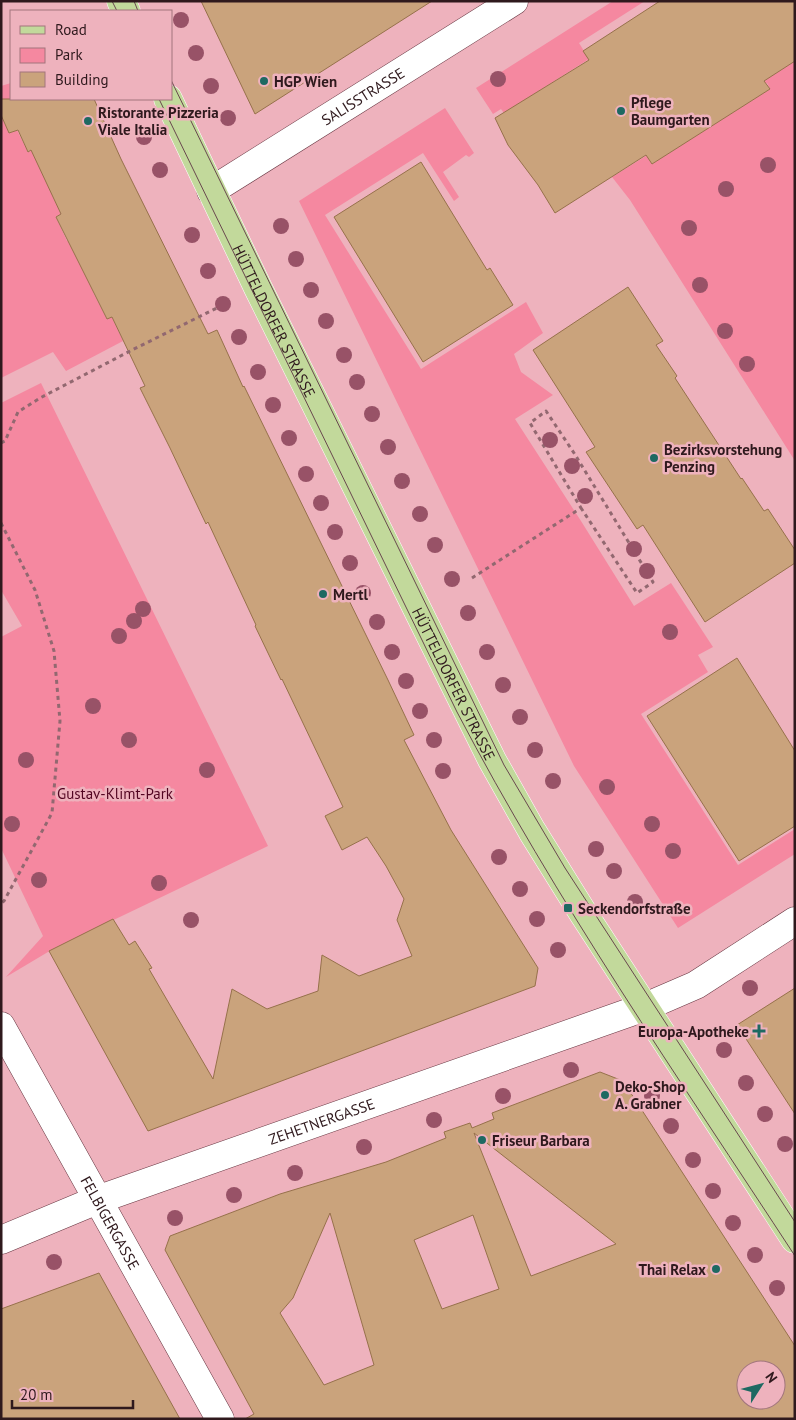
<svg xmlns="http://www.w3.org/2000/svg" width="796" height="1420" viewBox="0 0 796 1420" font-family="'PT Sans',sans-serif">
<rect width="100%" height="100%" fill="#eeb2bd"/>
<g fill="#f588a0">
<polygon points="613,1 645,1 579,43 589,59 504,113 501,109 493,114 476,88"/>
<polygon points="795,61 795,461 630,200 612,177 649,154 651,158 649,159 652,164 770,89 767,83 763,86 762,82"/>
<polygon points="11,83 11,99 19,99 24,108 2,117 9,133 17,130 28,152 41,145 62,189 52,195 61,214 56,217 67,241 74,238 94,294 107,319 112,317 123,341 66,371 53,352 1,378 1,86"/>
<polygon points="445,108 474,153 469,157 466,155 443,172 459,197 454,201 423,153 325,215 421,369 526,302 543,333 514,354 521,372 553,395 515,419 581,521 634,606 671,583 713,647 698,655 708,672 641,714 738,865 795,829 795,854 678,928 574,766 299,201"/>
<polygon points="41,383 268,846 53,949 6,977 43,936 1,848 1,637 22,626 1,590 1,403"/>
</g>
<g fill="#caa37c" stroke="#96714b" fill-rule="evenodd">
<polygon points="201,1 432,1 255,114"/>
<polygon points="660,1 795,1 795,61 764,81 770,89 652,164 646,155 555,213 538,185 508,145 495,118 589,60 583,51"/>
<polygon points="1,99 94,99 121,159 208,334 217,330 243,387 244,386 388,680 414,735 404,740 451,830 538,968 535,986 148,1131 49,951 113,919 129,945 135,941 152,968 149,969 213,1079 232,989 267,1009 318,991 322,955 359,976 412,956 397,920 404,899 386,866 367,837 342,850 325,816 343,807 282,679 281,680 255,626 256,625 208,522 206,524 170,448 140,388 145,386 112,317 107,319 56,217 61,214 31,150 28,152 18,130 9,133 1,115"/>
<polygon points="421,162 487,270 490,268 513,305 423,362 334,217"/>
<polygon points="628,287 663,341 656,345 677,376 675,378 741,479 742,478 764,511 768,509 795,550 795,563 705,622 643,525 637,529 586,452 595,447 533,350"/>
<polygon points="737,658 795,751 795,826 739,861 647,716"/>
<polygon points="795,988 795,1114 737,1025"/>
<path d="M 600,1072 L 623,1081 L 795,1346 L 795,1419 L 245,1419 L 254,1414 L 165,1250 L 170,1236 L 280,1194 L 386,1162 L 446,1138 L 444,1132 L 470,1123 L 472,1128 L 494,1119 L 492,1113 ZM 474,1133 L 616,1244 L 531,1276 ZM 330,1213 L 374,1365 L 324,1385 L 280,1313 L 293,1298 ZM 473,1215 L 499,1289 L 442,1309 L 414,1240 ZM 746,1370 L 776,1370 L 776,1400 L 746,1400 Z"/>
<polygon points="99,1273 180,1419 1,1419 1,1309"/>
</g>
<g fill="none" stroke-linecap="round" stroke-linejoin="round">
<g stroke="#663540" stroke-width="29">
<g id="minor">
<path id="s1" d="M 211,191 L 514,1"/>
<path id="s2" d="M 1,1026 L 220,1419"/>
<path id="s3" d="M 1,1240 L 97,1200 L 645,1007 L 696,985 L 795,921"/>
</g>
</g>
<g stroke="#fff" stroke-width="29">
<g id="major">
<polyline points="121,1 126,11"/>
<path id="s4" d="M 168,99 L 258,288 L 492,760 L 532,831 L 583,913 L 795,1239"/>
</g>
</g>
<g stroke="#926870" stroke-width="3" stroke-dasharray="4 4" stroke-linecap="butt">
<polyline points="1,443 5,441 18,412 40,398 132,350 227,303"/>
<polyline points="1,523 35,590 54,651 60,721 52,813 4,901 1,903"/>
<polyline points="472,578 581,508 530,423 546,411 574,453 653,582 637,593 581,508"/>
</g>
<use href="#minor" stroke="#fff" stroke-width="28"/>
<use href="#major" stroke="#c2d99b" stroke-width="28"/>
<g stroke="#69484e" stroke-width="1">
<polyline points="112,1 117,11"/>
<polyline points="134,1 138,11"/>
<polyline points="171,80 504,765 565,868 795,1222"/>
<path d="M 159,99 L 457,712 C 556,901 678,1077 795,1256"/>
</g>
</g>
<g fill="#985267">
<circle cx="181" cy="20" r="8"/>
<circle cx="196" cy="53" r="8"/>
<circle cx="498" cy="79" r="8"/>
<circle cx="211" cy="86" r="8"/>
<circle cx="228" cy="118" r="8"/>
<circle cx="144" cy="137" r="8"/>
<circle cx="768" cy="165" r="8"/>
<circle cx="160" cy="170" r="8"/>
<circle cx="726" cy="189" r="8"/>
<circle cx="281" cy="226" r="8"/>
<circle cx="689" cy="228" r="8"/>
<circle cx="192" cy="235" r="8"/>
<circle cx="296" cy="259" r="8"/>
<circle cx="208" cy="271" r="8"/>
<circle cx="700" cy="285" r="8"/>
<circle cx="311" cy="290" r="8"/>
<circle cx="223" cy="304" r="8"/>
<circle cx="326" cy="321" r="8"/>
<circle cx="725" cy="331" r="8"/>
<circle cx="239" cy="337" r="8"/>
<circle cx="344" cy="355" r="8"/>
<circle cx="747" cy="364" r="8"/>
<circle cx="258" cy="372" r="8"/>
<circle cx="357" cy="382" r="8"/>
<circle cx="273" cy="405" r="8"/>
<circle cx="372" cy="414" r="8"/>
<circle cx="289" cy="438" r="8"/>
<circle cx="550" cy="440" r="8"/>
<circle cx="388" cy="447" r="8"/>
<circle cx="572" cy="466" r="8"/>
<circle cx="306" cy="474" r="8"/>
<circle cx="402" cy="481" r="8"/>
<circle cx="585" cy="496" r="8"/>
<circle cx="321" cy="503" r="8"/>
<circle cx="420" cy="514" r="8"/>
<circle cx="335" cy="532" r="8"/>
<circle cx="435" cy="545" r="8"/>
<circle cx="634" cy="549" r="8"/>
<circle cx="350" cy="563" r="8"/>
<circle cx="647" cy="571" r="8"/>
<circle cx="452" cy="579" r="8"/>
<circle cx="363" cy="593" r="8"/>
<circle cx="143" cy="609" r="8"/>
<circle cx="468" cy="613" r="8"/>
<circle cx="134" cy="621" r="8"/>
<circle cx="377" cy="622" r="8"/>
<circle cx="670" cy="632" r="8"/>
<circle cx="119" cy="636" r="8"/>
<circle cx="392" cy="652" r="8"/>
<circle cx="487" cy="652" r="8"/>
<circle cx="406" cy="681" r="8"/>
<circle cx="503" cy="685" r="8"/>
<circle cx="93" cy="706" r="8"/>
<circle cx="420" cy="711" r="8"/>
<circle cx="520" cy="717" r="8"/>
<circle cx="129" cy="740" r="8"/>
<circle cx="434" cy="740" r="8"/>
<circle cx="535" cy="750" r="8"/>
<circle cx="26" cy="760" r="8"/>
<circle cx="207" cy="770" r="8"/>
<circle cx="443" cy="771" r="8"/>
<circle cx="553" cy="781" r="8"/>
<circle cx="607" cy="787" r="8"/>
<circle cx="12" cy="824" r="8"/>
<circle cx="652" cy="824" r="8"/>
<circle cx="596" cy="849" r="8"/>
<circle cx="673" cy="851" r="8"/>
<circle cx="499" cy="857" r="8"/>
<circle cx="614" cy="871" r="8"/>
<circle cx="39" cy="880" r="8"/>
<circle cx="159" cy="883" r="8"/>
<circle cx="520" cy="889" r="8"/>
<circle cx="635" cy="902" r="8"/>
<circle cx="537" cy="919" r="8"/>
<circle cx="191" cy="920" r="8"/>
<circle cx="558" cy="950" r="8"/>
<circle cx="750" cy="988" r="8"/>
<circle cx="724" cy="1050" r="8"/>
<circle cx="571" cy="1070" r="8"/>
<circle cx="746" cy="1083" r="8"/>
<circle cx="503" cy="1096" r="8"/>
<circle cx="652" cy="1096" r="8"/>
<circle cx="765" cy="1114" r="8"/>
<circle cx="434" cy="1120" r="8"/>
<circle cx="671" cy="1126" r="8"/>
<circle cx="785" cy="1144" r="8"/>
<circle cx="364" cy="1147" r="8"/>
<circle cx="693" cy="1160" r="8"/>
<circle cx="295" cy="1173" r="8"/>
<circle cx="713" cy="1191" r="8"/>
<circle cx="234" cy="1195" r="8"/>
<circle cx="175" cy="1218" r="8"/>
<circle cx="733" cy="1223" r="8"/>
<circle cx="755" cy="1255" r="8"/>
<circle cx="54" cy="1262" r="8"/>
<circle cx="777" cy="1288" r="8"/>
</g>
<g fill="#1e6962" stroke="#eeb2bd" stroke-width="2">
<circle cx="264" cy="81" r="5"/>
<circle cx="621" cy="111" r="5"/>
<circle cx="88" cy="121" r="5"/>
<circle cx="654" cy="458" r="5"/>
<circle cx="323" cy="594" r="5"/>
<rect x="563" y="903" width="10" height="10" rx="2.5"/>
<path d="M756.5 1023.5h5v5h5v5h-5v5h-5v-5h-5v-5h5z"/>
<circle cx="605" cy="1095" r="5"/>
<circle cx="482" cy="1140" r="5"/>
<circle cx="716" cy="1269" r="5"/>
</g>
<g text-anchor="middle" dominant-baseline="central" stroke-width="5" stroke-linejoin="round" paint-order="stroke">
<g font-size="15" font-weight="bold" fill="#2f191d" stroke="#eeb2bd" text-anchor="start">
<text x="274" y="81">HGP Wien</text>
<text x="631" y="102">Pflege<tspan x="631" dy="17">Baumgarten</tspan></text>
<text x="98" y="112">Ristorante Pizzeria<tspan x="98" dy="17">Viale Italia</tspan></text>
<text x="664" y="449">Bezirksvorstehung<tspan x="664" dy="17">Penzing</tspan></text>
<text x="333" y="594">Mertl</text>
<text x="578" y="908">Seckendorfstraße</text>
<text x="749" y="1031" text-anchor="end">Europa-Apotheke</text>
<text x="615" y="1086">Deko-Shop<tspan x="615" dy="17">A. Grabner</tspan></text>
<text x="492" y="1140">Friseur Barbara</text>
<text x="706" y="1269" text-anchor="end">Thai Relax</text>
</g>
<g font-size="15" fill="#2f191d" stroke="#eeb2bd">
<text stroke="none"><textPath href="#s1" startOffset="179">SALISSTRASSE</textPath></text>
<text stroke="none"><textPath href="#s4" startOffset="246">HÜTTELDORFER STRASSE</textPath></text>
<text stroke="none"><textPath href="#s4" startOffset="651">HÜTTELDORFER STRASSE</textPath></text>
<text stroke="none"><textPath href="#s3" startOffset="342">ZEHETNERGASSE</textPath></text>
<text stroke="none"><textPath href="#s2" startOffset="225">FELBIGERGASSE</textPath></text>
</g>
<g font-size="15" fill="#520421" stroke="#eeb2bd">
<text x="115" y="793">Gustav-Klimt-Park</text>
</g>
</g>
<rect width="796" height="1420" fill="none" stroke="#2f191d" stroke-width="5"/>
<rect x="10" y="10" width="162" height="90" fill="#eeb2bd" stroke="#a2757d"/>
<rect x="20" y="26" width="25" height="8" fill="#c2d99b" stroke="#a2757d"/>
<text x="55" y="35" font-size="15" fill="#2f191d">Road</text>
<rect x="20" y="48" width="25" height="15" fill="#f588a0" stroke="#a2757d"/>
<text x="55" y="60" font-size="15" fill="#2f191d">Park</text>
<rect x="20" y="72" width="25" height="15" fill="#caa37c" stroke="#a2757d"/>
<text x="55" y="85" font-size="15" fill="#2f191d">Building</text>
<g transform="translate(761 1385) rotate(54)"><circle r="24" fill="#eeb2bd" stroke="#a2757d"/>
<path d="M0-4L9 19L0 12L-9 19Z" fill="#1e6962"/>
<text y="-8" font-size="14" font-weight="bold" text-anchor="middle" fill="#2f191d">N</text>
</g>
<path d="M12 1400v8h121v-8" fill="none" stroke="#2f191d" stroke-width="2.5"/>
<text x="20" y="1400" font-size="15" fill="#2f191d" stroke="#eeb2bd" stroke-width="4" paint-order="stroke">20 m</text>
</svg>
